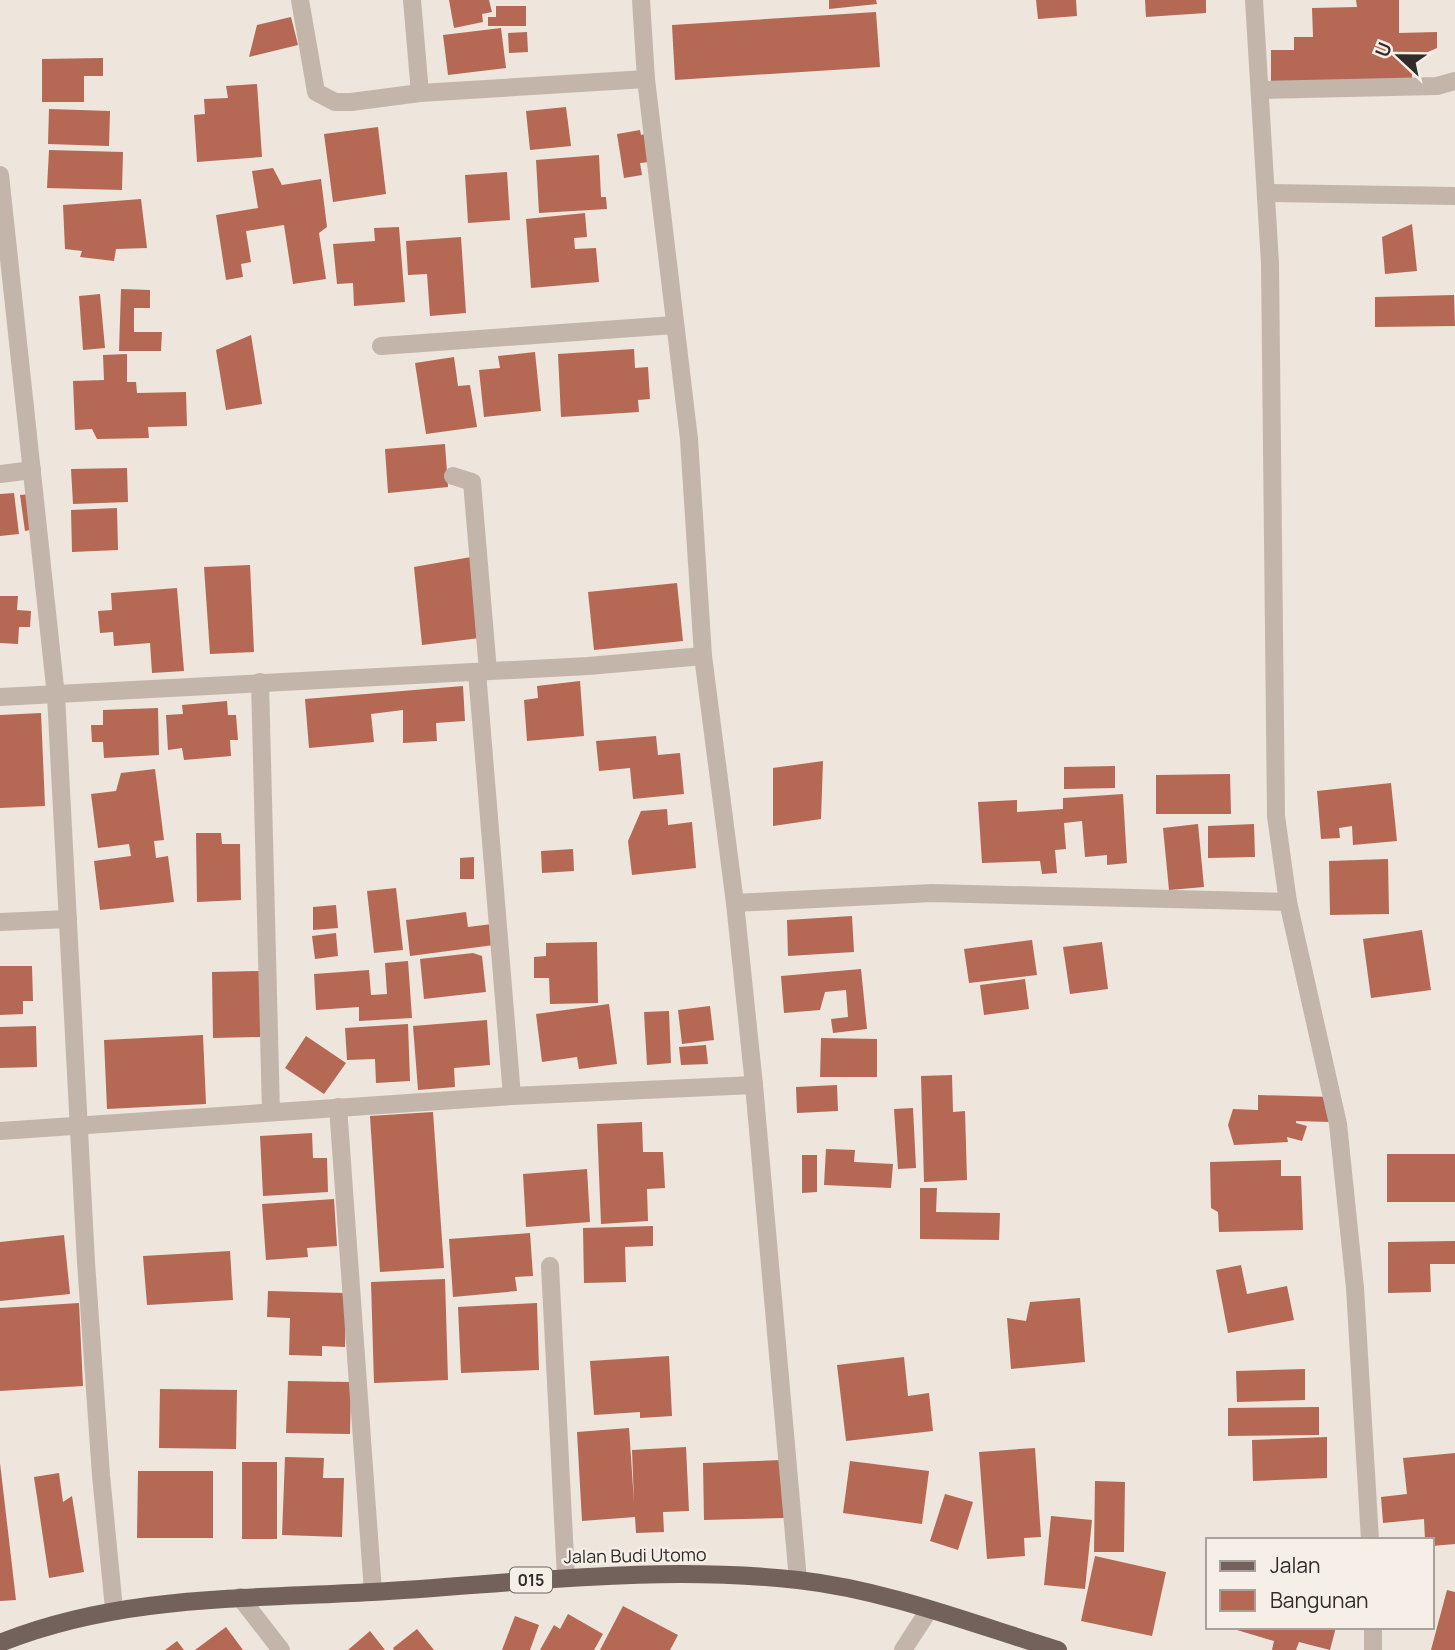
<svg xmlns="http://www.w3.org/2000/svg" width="1455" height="1650" viewBox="0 0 1455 1650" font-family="Manrope,sans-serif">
<rect width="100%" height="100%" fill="#eee5dc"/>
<g fill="#b56853">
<polygon points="449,0 489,0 492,12 482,14 483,22 454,28"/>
<polygon points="829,0 876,0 877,4 829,9"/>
<polygon points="1036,0 1076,0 1077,16 1038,19"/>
<polygon points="1145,0 1206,0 1206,13 1146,17"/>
<polygon points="1356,0 1399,0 1399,33 1437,32 1437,48 1412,59 1412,83 1271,85 1271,50 1294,50 1294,37 1313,37 1312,8 1357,7"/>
<polygon points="496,6 526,6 526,26 488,26 488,17 496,17"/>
<polygon points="876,12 880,67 675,80 672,25"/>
<polygon points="291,17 298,45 249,57 257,25"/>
<polygon points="501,28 506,68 448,75 443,35"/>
<polygon points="527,32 528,52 509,53 508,33"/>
<polygon points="103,58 103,76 84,76 84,102 42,102 42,59"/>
<polygon points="257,84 262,157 197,162 194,115 205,114 204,99 228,98 226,86"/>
<polygon points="566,107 571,146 530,150 526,111"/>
<polygon points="49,109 110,111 109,146 48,144"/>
<polygon points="378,127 386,194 333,202 324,134"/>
<polygon points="640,130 641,135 645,134 649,162 640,163 642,175 624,178 617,134"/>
<polygon points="49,150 123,152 122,190 47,188"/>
<polygon points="599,155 601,197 606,197 607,209 539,213 536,160"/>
<polygon points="273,168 282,185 321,179 327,227 319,233 326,279 293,284 284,225 246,231 251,262 241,264 243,277 226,280 216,215 258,208 252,171"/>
<polygon points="507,172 510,220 468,223 465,175"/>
<polygon points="141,199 147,248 116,249 114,261 80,257 82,251 65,249 63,205"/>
<polygon points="585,213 587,237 574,238 575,249 596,248 599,282 531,288 526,219"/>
<polygon points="1412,224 1417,271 1385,274 1382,237"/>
<polygon points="399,227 405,302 354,306 353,283 337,284 333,244 375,241 374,228"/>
<polygon points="461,237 466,313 430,316 427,274 408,275 406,241"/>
<polygon points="121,289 150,290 150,308 134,308 134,332 162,332 161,351 119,351"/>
<polygon points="100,294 105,348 83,350 79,296"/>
<polygon points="1454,295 1455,326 1375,327 1375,297"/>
<polygon points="251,335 262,404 226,410 216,350"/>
<polygon points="634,349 635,368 648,367 650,399 638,400 639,412 561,417 558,354"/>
<polygon points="535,352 541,411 484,417 479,370 500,368 498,356"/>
<polygon points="127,354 127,382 136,382 137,393 186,392 187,426 148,427 149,438 97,439 92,429 75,430 73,381 104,380 103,355"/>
<polygon points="454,357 458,386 470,385 477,427 426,434 415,363"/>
<polygon points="445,444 448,487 388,493 385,449"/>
<polygon points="127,468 128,502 73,504 71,469"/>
<polygon points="14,493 19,534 0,536 0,494"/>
<polygon points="31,494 35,529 25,531 20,495"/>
<polygon points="117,508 118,550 72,552 71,510"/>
<polygon points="471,557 480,638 422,645 414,567"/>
<polygon points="250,565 254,652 210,654 204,567"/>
<polygon points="677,583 683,641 594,650 588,592"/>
<polygon points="177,588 184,671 152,673 150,643 114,646 113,632 100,633 98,611 112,610 111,593"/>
<polygon points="0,596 18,596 17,610 31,611 30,627 19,627 18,644 0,643"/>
<polygon points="580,681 584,736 527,741 524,700 538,698 537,686"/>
<polygon points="463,686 465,721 436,723 437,741 403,743 403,710 371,714 374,742 309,748 305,699"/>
<polygon points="227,701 228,715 236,715 238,740 230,740 231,756 184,760 182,748 168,750 166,715 183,714 182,705"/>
<polygon points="158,708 159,755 104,758 103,742 92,742 91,725 103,725 103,710"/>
<polygon points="41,713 45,806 0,808 0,715"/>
<polygon points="656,736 658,755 680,753 684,794 633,799 630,768 599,771 596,741"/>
<polygon points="823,761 821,819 773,826 773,768"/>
<polygon points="1115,766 1115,788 1064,789 1064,767"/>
<polygon points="155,769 164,840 154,841 156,858 168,856 174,902 100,910 94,861 131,856 129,844 98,848 91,794 116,791 121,773"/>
<polygon points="1230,774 1231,814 1156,814 1156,775"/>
<polygon points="1391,783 1397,841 1353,845 1352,826 1339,828 1340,838 1321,839 1317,791"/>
<polygon points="1123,794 1127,863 1107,865 1107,855 1085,857 1082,821 1064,823 1066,849 1055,850 1057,873 1042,874 1040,861 982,863 978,802 1017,800 1017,812 1063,809 1063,798"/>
<polygon points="667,809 668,825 692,822 696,868 632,875 628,841 641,811"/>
<polygon points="1198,824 1204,887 1169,890 1163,828"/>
<polygon points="1254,824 1255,857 1208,858 1208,826"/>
<polygon points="196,833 221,833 222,844 240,844 241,900 197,902"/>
<polygon points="573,849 574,871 542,873 541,851"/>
<polygon points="474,857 474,879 460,879 460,858"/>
<polygon points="1388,859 1389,914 1330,915 1329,861"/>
<polygon points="396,888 403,950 374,953 367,891"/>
<polygon points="336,905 338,928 313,930 313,907"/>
<polygon points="466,912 468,927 492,924 494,945 410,956 406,920"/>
<polygon points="852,916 854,952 788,956 787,920"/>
<polygon points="1422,930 1431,990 1371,998 1363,939"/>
<polygon points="336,933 338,956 315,959 312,936"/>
<polygon points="1032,940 1037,975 969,983 964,949"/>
<polygon points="597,942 598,1003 550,1004 549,978 534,978 534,957 546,956 546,943"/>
<polygon points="1102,942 1108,989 1070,994 1063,947"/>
<polygon points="473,953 482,956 486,992 424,999 420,959"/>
<polygon points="408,961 412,1018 359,1021 359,1007 316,1010 314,974 369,970 371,995 387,994 385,963"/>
<polygon points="0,966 32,966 33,1001 23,1001 23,1014 0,1015"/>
<polygon points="861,969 867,1029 833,1033 831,1019 848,1017 846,990 825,992 820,1010 784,1013 781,976"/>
<polygon points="260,971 260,1037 213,1038 212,972"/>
<polygon points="1025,979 1029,1009 984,1015 980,985"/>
<polygon points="609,1004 617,1064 579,1069 577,1057 542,1062 536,1014"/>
<polygon points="710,1006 714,1040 682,1044 678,1010"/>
<polygon points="669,1011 671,1063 647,1065 644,1012"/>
<polygon points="487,1020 490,1065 454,1068 455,1087 418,1090 413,1026"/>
<polygon points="408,1024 410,1081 376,1083 375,1059 347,1060 345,1028"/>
<polygon points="36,1026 37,1067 0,1068 0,1027"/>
<polygon points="203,1035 206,1104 107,1109 104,1040"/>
<polygon points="306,1036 346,1063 324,1094 285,1068"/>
<polygon points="821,1038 877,1039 877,1077 820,1077"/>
<polygon points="706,1045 708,1064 681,1065 679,1047"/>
<polygon points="952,1075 953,1112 965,1111 967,1180 924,1182 921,1076"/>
<polygon points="837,1085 838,1111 797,1113 796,1087"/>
<polygon points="1258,1095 1332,1097 1331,1122 1296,1121 1296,1123 1307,1126 1302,1141 1287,1137 1288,1142 1234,1145 1228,1125 1233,1109 1258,1110"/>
<polygon points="913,1108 916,1168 898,1169 894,1109"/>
<polygon points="433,1112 444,1268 380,1272 370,1116"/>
<polygon points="642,1122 643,1152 663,1152 665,1188 647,1189 648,1221 601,1224 597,1124"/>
<polygon points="312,1133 313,1158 327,1158 328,1192 263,1196 260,1136"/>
<polygon points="826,1149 855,1150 854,1162 893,1164 891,1188 824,1185"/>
<rect x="1387" y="1154" width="68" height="48"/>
<polygon points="802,1155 817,1155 817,1192 802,1193"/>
<polygon points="1281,1160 1281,1176 1301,1176 1303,1230 1219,1232 1218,1212 1211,1208 1210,1162"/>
<polygon points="587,1169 590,1222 526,1227 523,1174"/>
<polygon points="920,1188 937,1188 936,1212 1000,1213 999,1240 920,1239"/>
<polygon points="334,1199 337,1246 307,1248 308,1257 266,1260 262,1204"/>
<polygon points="653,1226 653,1246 625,1247 626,1282 584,1283 583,1228"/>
<polygon points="530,1233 533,1276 515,1277 517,1291 453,1297 449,1239"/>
<polygon points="64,1235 70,1294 0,1301 0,1242"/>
<polygon points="1455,1241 1455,1264 1430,1264 1431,1292 1388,1293 1388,1242"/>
<polygon points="230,1251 233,1300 147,1305 143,1256"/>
<polygon points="1241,1265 1247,1294 1287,1286 1294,1320 1228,1333 1216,1270"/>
<polygon points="445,1279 448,1380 374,1383 371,1282"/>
<polygon points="268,1291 346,1293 345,1347 322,1346 322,1356 289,1355 290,1318 267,1317"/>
<polygon points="1080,1298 1085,1362 1011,1369 1007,1318 1026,1321 1030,1302"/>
<polygon points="79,1303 83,1386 0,1391 0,1308"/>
<polygon points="537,1303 539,1370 461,1373 458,1307"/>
<polygon points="669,1356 672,1416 640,1418 640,1412 594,1415 590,1361"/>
<polygon points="904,1357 908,1396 929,1393 933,1431 846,1441 837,1365"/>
<polygon points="1305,1369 1305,1400 1237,1402 1236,1371"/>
<polygon points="288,1381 351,1382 350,1434 286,1433"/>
<polygon points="160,1389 237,1390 236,1449 159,1448"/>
<polygon points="1319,1407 1319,1435 1228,1436 1228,1408"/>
<polygon points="629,1428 634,1502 632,1450 686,1447 689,1511 663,1512 664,1532 636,1533 635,1517 582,1521 577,1432"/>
<polygon points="1327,1437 1327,1478 1253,1481 1252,1440"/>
<polygon points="1035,1448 1041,1537 1024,1538 1025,1556 987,1559 979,1452"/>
<polygon points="1455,1453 1455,1544 1432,1546 1432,1540 1425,1540 1424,1519 1383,1523 1381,1497 1407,1494 1403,1458"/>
<polygon points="285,1457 324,1458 323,1478 344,1478 342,1537 282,1535"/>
<polygon points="782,1460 784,1518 704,1520 703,1463"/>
<polygon points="850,1461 929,1471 922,1524 843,1513"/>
<rect x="242" y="1462" width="35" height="77"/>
<polygon points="0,1463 16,1600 0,1601"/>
<polygon points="138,1471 213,1471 213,1538 137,1538"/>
<polygon points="59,1473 63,1502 72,1496 84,1572 49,1578 34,1477"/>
<polygon points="1095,1481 1125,1482 1124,1552 1094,1552"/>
<polygon points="945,1494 973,1502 958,1550 930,1541"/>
<polygon points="1051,1516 1092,1520 1085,1589 1044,1585"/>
<polygon points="1095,1556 1166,1572 1152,1636 1081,1621"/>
<polygon points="1447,1590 1455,1592 1455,1650 1431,1650"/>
<polygon points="623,1606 678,1635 670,1650 600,1650"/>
<polygon points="568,1614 603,1634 594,1650 540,1650 554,1625 560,1629"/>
<polygon points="515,1616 539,1625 530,1650 502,1650"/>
<polygon points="226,1627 243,1650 195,1650"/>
<polygon points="1227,1627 1336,1627 1330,1650 1299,1642 1296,1650 1272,1650 1274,1641"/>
<polygon points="417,1629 434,1650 394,1650 393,1648"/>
<polygon points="370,1631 385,1650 348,1650"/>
<polygon points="177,1641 184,1650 165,1650"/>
</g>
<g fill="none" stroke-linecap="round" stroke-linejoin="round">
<g stroke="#c4b5aa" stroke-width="18">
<polyline points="300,0 316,92 335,102 351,102 420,93 646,79"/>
<polyline points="412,0 420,93"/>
<polyline points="641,0 646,79 689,439 703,656 735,903 754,1085 798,1580"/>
<polyline points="1254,0 1270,263 1276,816 1288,902 1338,1124 1355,1288 1370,1540"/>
<polyline points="1260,90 1437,86 1455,81"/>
<polyline points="0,175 56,696 86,1262 101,1475 114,1609"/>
<polyline points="1266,193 1455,196"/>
<polyline points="381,346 674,325"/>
<polyline points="0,474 32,470"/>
<polyline points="453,476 472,482 488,671"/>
<polyline points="477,672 512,1096"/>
<polyline points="260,682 271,1112"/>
<polyline points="0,697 588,666 703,656"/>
<polyline points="735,903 932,893 1288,902"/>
<polyline points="0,922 68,919"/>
<polyline points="338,1107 373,1592"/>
<polyline points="0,1131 512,1096 754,1085"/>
<polyline points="550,1266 566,1577"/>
<polyline points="240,1597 281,1650"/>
<polyline points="1373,1627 1373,1650"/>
<polyline points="903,1650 929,1610"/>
</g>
<path stroke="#73625b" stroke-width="18" d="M 0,1643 C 119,1595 246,1599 372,1592 C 514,1584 655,1564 798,1580 C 887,1590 973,1624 1058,1650"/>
</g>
<g text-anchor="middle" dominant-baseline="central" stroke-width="5" stroke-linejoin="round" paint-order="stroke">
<rect fill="#f6efe8" stroke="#6e6662" stroke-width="2" x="510" y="1567.5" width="42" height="25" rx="5"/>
<g font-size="16" font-weight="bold" fill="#332b28">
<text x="531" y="1580">015</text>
</g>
<g font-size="18" fill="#332b28" stroke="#f6efe8">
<text transform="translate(635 1555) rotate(-1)">Jalan Budi Utomo</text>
</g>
</g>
<rect x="1206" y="1538" width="228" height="91" fill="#f6efe8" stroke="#a8a19b" stroke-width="2"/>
<rect x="1220" y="1561" width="35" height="10" fill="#73625b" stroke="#a8a19b" stroke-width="2"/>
<text x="1270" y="1573" font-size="21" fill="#332b28">Jalan</text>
<rect x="1220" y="1590" width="35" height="21" fill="#b56853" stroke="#a8a19b" stroke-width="2"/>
<text x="1270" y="1608" font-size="21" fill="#332b28">Bangunan</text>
<g transform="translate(1399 56) rotate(292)" stroke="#f6efe8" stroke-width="5" paint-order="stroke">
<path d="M0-5L12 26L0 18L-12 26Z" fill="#332b28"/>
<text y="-10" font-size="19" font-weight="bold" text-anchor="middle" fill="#332b28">U</text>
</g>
</svg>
